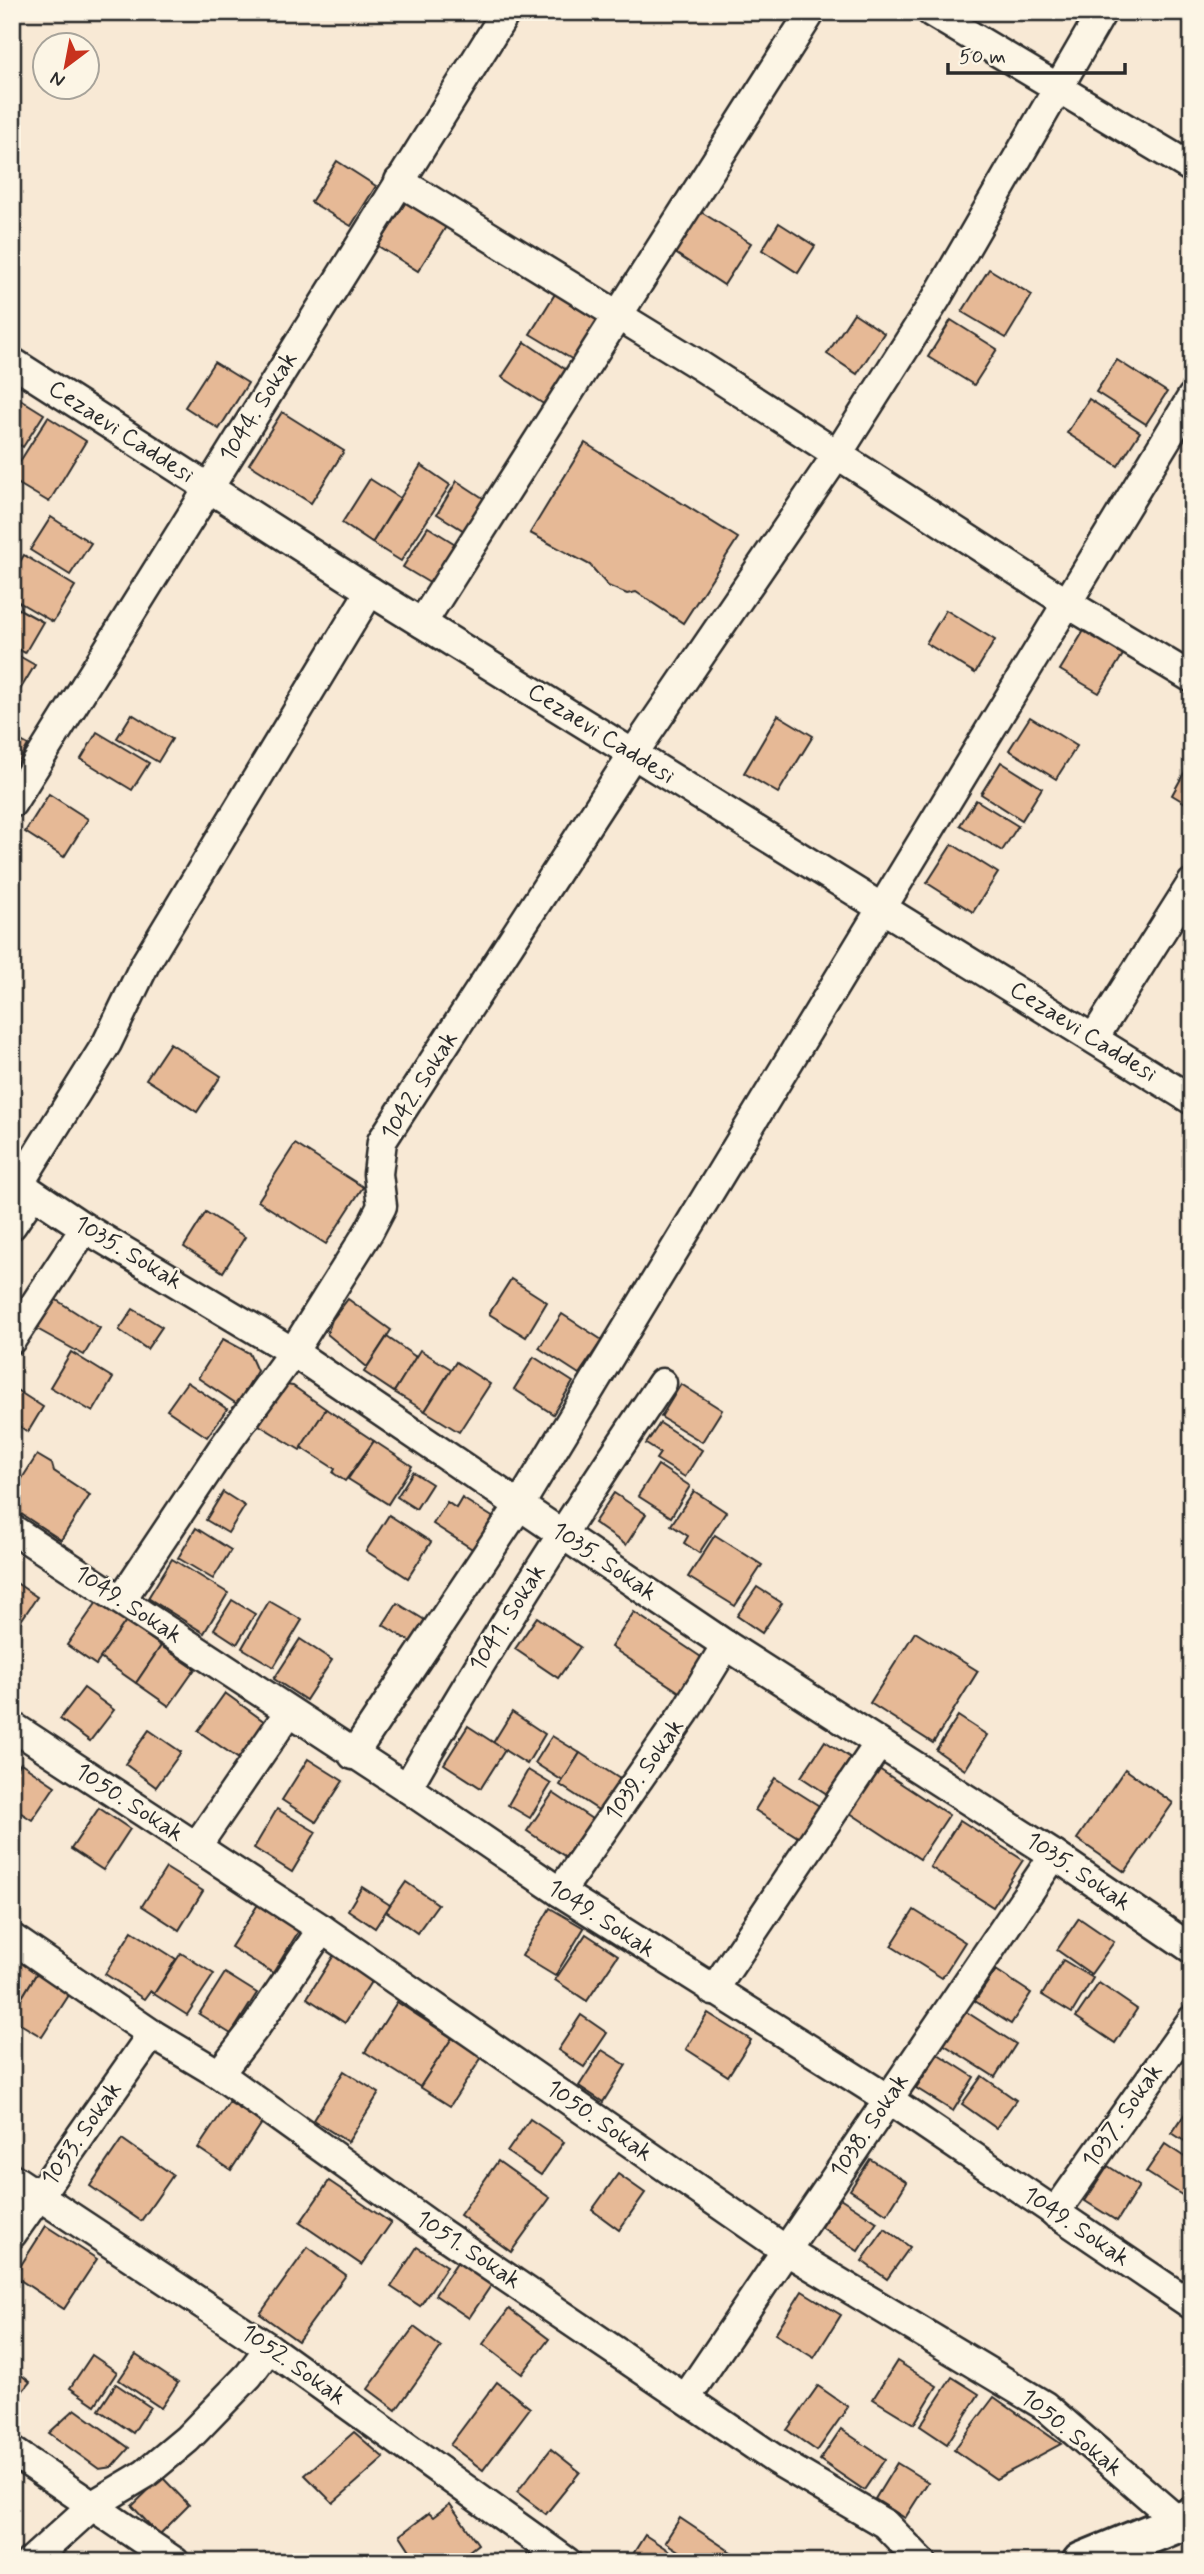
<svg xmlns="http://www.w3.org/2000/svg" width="1204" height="2574" viewBox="0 0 1204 2574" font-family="Mynerve,sans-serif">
<rect width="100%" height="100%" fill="#f8e9d5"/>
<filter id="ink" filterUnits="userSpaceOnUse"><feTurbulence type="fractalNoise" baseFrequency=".0143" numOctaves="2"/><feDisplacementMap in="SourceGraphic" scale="14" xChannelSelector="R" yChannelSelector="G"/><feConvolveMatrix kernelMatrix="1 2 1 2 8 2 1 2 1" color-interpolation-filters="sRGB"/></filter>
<g filter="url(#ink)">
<g fill="#e6b996" stroke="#2b2b2b" stroke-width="2">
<polygon points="337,161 376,186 351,226 311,202"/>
<polygon points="409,197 449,222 418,271 378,246"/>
<polygon points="701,212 751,243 724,285 675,253"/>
<polygon points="779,223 815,246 798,273 762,250"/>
<polygon points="989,269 1032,295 1006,338 962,312"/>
<polygon points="555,294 600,322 575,361 530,334"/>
<polygon points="854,313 884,333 857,374 827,354"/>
<polygon points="951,320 997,349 974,385 928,357"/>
<polygon points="525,342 568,371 545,405 502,377"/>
<polygon points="1117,360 1167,392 1146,424 1096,392"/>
<polygon points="214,362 248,383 219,429 185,407"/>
<polygon points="12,394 44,414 23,447 12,441"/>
<polygon points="1089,399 1140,432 1118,466 1067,433"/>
<polygon points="282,412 344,451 311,503 249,464"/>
<polygon points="48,417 86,441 49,502 12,480 12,474"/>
<polygon points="585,443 738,538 683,623 636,592 627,594 608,586 590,565 530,533"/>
<polygon points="12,446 19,451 12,462"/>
<polygon points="421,465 450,485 401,561 372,543"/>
<polygon points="370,479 400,498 372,543 342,523"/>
<polygon points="457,481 486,500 466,532 437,514"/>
<polygon points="51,517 91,543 70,575 30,550"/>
<polygon points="428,527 457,545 433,585 403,567"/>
<polygon points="24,555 75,586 53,622 12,598 12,575"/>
<polygon points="12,605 43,622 25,653 12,646"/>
<polygon points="946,610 995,640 975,673 926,643"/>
<polygon points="1085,629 1124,653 1099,693 1060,670"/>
<polygon points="12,652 35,665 18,693 12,689"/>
<polygon points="132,714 172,739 158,762 117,738"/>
<polygon points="778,715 813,736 778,793 744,773"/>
<polygon points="1030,717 1077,746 1056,779 1009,750"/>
<polygon points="97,732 149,763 132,790 81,759"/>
<polygon points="12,736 28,745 12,774"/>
<polygon points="1001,762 1042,788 1022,820 981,794"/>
<polygon points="1189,764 1192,765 1192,807 1172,795"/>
<polygon points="49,794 88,819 64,857 25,832"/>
<polygon points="976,800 1018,826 1002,851 960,825"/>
<polygon points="952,844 998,873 973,912 927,883"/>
<polygon points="12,910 20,915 12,928"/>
<polygon points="1192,920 1192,934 1185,930"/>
<polygon points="170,1043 221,1076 197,1112 146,1079"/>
<polygon points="295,1144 363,1187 326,1244 258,1201"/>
<polygon points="206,1212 245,1237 223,1272 184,1247"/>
<polygon points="511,1279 547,1302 526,1337 489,1314"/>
<polygon points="55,1299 100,1328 84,1355 37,1329"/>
<polygon points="348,1299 391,1330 367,1367 327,1334 332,1320"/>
<polygon points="133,1309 162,1327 147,1349 119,1330"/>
<polygon points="562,1314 602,1340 579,1374 539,1348"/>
<polygon points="387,1337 416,1357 394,1392 364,1372"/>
<polygon points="223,1339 249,1353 257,1371 237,1404 198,1378"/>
<polygon points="420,1350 451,1369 425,1411 394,1392"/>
<polygon points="71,1352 113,1378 93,1412 50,1387"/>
<polygon points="534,1357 573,1382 553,1414 514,1389"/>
<polygon points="456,1362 490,1384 459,1432 425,1411"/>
<polygon points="187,1382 227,1409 207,1437 167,1410"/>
<polygon points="681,1384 722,1410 702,1442 661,1417"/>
<polygon points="285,1385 293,1386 326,1409 300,1450 259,1425"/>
<polygon points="12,1387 43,1407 28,1432 12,1421"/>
<polygon points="326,1409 374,1441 345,1481 333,1473 335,1469 301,1447"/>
<polygon points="660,1423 702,1450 685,1477 656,1459 660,1453 646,1444"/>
<polygon points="374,1441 412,1466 388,1504 348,1479"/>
<polygon points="37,1455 52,1464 54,1471 90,1495 61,1540 12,1508 12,1494"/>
<polygon points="658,1465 690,1486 671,1517 638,1496"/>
<polygon points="413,1472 432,1484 416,1509 397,1497"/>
<polygon points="694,1491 726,1512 699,1553 684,1543 688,1536 671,1525"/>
<polygon points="223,1492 245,1506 228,1533 206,1520"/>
<polygon points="614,1493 646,1514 626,1545 594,1523"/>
<polygon points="462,1498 494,1518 474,1550 433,1524 447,1502 456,1508"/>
<polygon points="389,1515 431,1542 408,1578 366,1551"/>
<polygon points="196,1528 231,1550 213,1579 178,1558"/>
<polygon points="715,1535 762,1565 735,1606 688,1577"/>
<polygon points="172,1559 228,1593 204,1633 148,1598"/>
<polygon points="12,1580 37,1597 12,1634"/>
<polygon points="757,1587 782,1603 762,1633 737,1616"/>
<polygon points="232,1600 255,1614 237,1644 214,1629"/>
<polygon points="269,1601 302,1620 274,1667 242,1648"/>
<polygon points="97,1602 126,1621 96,1665 67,1645"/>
<polygon points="397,1603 428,1622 414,1644 383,1625"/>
<polygon points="634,1612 704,1659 681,1693 611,1647"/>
<polygon points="537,1617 580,1647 558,1678 515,1649"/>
<polygon points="126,1621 161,1646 136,1683 100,1658"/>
<polygon points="915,1632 978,1671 933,1743 870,1703"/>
<polygon points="300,1639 332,1660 306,1700 274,1679"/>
<polygon points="161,1646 195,1669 169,1706 136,1683"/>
<polygon points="84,1688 114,1710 90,1741 60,1719"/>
<polygon points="225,1693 265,1722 239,1759 198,1731"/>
<polygon points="512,1712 545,1734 527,1764 493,1743"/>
<polygon points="958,1716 987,1735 965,1770 936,1750"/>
<polygon points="468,1726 505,1750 481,1788 444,1764"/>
<polygon points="149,1730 181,1752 156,1787 125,1764"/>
<polygon points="552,1736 580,1753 563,1781 535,1763"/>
<polygon points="825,1741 851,1758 827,1794 801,1777"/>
<polygon points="580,1753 620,1779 600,1811 560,1785"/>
<polygon points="308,1759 343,1781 316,1822 282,1800"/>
<polygon points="21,1763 55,1786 32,1820 12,1807 12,1776"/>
<polygon points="879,1769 949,1815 920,1859 850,1813"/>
<polygon points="1125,1769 1173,1803 1125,1872 1077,1839"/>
<polygon points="528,1770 551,1784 530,1818 508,1805"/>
<polygon points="775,1778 821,1807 801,1839 755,1810"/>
<polygon points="553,1793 592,1819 566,1857 527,1831"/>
<polygon points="99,1808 130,1829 103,1870 71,1849"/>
<polygon points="277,1809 316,1832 292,1872 254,1848"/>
<polygon points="960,1820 1023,1860 993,1907 930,1867"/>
<polygon points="166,1868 203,1891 179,1930 142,1906"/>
<polygon points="406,1882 438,1904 417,1933 386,1911"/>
<polygon points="362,1887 390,1905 375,1928 348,1910"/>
<polygon points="259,1903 300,1929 273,1973 231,1947"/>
<polygon points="550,1908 584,1928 555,1976 522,1956"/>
<polygon points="914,1910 965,1942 942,1978 891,1946"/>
<polygon points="1079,1918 1114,1942 1091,1974 1057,1950"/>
<polygon points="132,1931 176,1959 154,1994 150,1991 144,1999 105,1974"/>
<polygon points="586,1934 618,1955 587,2001 555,1980"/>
<polygon points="181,1953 214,1974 187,2015 154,1994"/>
<polygon points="12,1955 38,1971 12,2014"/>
<polygon points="334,1955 372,1980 345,2023 307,1998"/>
<polygon points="1063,1960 1093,1978 1072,2013 1042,1995"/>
<polygon points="996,1970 1031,1993 1011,2024 975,2001"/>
<polygon points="38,1971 71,1992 42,2037 12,2019 12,2014"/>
<polygon points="225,1973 257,1993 231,2034 199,2014"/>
<polygon points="1099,1983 1137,2009 1115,2043 1076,2017"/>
<polygon points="397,2002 452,2038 420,2087 365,2052"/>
<polygon points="965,2011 1016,2044 995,2077 943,2044"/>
<polygon points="708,2013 751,2040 728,2076 686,2049"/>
<polygon points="581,2015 607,2033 584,2067 558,2050"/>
<polygon points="452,2038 482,2057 450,2106 420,2087"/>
<polygon points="602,2050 626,2065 603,2102 579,2086"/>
<polygon points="938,2054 974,2077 953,2111 916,2088"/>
<polygon points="344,2071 379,2093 348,2142 313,2120"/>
<polygon points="982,2076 1016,2100 996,2128 962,2104"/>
<polygon points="229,2102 262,2123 231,2170 198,2148"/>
<polygon points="1192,2103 1192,2146 1172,2133"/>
<polygon points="530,2119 564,2142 541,2175 507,2152"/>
<polygon points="122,2139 173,2175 141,2221 90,2186"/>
<polygon points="1165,2144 1192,2162 1192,2187 1185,2197 1146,2172"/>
<polygon points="870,2159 907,2182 887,2214 850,2190"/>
<polygon points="498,2161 550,2198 511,2252 460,2215"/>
<polygon points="1108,2166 1139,2186 1117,2221 1085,2201"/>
<polygon points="618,2174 645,2193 619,2230 592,2210"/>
<polygon points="329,2181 391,2223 362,2265 300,2223"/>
<polygon points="840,2198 877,2222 858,2251 821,2227"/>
<polygon points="46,2226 97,2259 64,2309 14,2276"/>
<polygon points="885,2229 910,2247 887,2279 862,2261"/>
<polygon points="308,2247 346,2275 298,2341 260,2314"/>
<polygon points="417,2247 447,2266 420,2306 391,2287"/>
<polygon points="460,2258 494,2281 469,2318 435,2295"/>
<polygon points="802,2291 841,2315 814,2358 775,2334"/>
<polygon points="509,2309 549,2339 522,2374 483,2344"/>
<polygon points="414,2327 441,2347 396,2410 368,2389"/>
<polygon points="92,2355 117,2372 95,2405 70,2388"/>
<polygon points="136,2355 178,2383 161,2408 119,2380"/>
<polygon points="897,2361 937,2386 914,2424 873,2399"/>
<polygon points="12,2368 30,2382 12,2404"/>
<polygon points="952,2377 979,2394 947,2444 920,2426"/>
<polygon points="497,2382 530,2408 483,2470 450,2445"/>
<polygon points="116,2384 150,2407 133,2433 99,2410"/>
<polygon points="818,2386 848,2407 817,2451 787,2430"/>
<polygon points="994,2397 1061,2444 996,2479 954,2450"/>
<polygon points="75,2409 129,2448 112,2467 99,2469 49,2433"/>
<polygon points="841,2429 885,2459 864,2490 820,2460"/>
<polygon points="354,2432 384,2458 333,2503 305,2475"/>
<polygon points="551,2449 580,2472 546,2514 517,2492"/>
<polygon points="897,2463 928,2482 905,2518 875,2499"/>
<polygon points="162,2477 189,2505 159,2535 132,2506"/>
<polygon points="450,2504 478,2544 455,2562 421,2562 413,2555 400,2535 429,2513 433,2517"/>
<polygon points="680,2518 746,2562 695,2562 665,2542"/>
<polygon points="645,2535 686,2562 628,2562"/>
</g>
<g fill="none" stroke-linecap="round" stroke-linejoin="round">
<g stroke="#2b2b2b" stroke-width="33">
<g id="minor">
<polyline points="931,12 1192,168"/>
<polyline points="399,181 699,365 1067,603 1192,678"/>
<polyline points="12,362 370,591 1192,1100"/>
<polyline points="422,623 811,12"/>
<polyline points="12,803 506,12"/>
<polyline points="1094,1038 1192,883"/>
<polyline points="12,1179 85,1228 293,1352 726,1645 1054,1855 1192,1949"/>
<polyline points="19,1184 107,1043 145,964 370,591"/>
<polyline points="12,1225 33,1194"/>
<polyline points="12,1339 85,1228"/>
<polyline points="12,1529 407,1788 560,1892 888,2099 1192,2305"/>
<polyline points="121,1600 222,1449 293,1352 369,1231 382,1206 378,1174 382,1141 633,754 837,455 936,299 1102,12"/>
<polyline points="12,1726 322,1929 787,2251 1045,2406 1179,2522"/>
<polyline points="353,1755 519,1506 1192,397"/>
<path d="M 407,1788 C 486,1649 573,1515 662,1383"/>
<polyline points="196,1847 289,1712"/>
<polyline points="560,1892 685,1712 726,1645"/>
<polyline points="12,1938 152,2034 219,2074 441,2233 776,2460 885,2524 922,2562"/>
<polyline points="713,1991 878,1745"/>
<polyline points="219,2074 257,2025 322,1929"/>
<polyline points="12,2178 269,2348 567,2562"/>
<polyline points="1055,2213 1192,2020"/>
<polyline points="12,2234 152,2034"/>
<polyline points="686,2398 1054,1855"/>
<polyline points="12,2451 175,2562"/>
<polyline points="30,2562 93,2505 145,2474 187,2439 249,2375 269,2348"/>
</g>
</g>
<g stroke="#2b2b2b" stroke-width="44">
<polyline id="highway" points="1082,2562 1192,2517"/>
</g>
<use href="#minor" stroke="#fcf5e5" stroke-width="28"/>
<use href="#highway" stroke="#fcf5e5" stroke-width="38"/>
</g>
</g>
<g text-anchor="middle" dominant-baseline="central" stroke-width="5" stroke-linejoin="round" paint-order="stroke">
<g font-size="24" fill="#2b2b2b" stroke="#fcf5e5">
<text transform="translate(259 407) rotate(-58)">1044. Sokak</text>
<text transform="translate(121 432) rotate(33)">Cezaevi Caddesi</text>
<text transform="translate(601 734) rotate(32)">Cezaevi Caddesi</text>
<text transform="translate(1083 1032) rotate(32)">Cezaevi Caddesi</text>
<text transform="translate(420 1086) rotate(-58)">1042. Sokak</text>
<text transform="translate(128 1253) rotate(31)">1035. Sokak</text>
<text transform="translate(604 1562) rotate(34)">1035. Sokak</text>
<text transform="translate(128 1605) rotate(33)">1049. Sokak</text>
<text transform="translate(508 1618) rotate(-58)">1041. Sokak</text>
<text transform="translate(645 1770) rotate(-55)">1039. Sokak</text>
<text transform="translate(129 1803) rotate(33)">1050. Sokak</text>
<text transform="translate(1078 1872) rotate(34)">1035. Sokak</text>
<text transform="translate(601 1919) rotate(33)">1049. Sokak</text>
<text transform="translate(1123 2116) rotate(-55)">1037. Sokak</text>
<text transform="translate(599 2121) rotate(35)">1050. Sokak</text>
<text transform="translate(870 2126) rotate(-56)">1038. Sokak</text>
<text transform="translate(82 2134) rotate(-55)">1053. Sokak</text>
<text transform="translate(1076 2227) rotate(34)">1049. Sokak</text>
<text transform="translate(468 2250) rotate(34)">1051. Sokak</text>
<text transform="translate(293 2365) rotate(35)">1052. Sokak</text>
<text transform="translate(1071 2433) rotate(39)">1050. Sokak</text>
</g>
</g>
<rect width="1204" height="2574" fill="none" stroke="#fcf5e5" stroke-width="42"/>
<rect x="21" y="21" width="1162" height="2532" fill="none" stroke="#2b2b2b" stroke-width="2.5" filter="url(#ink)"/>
<g transform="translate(66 66) rotate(212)"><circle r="33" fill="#fcf5e5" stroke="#a8a49b" stroke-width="2"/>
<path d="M0-5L12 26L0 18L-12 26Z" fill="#c8321e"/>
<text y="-10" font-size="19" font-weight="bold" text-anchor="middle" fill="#2b2b2b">N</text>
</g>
<path d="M948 63v10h177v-10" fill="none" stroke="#2b2b2b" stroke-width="3.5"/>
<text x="959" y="63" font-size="21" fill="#2b2b2b" stroke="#fcf5e5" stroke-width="5" paint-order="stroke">50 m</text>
</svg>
